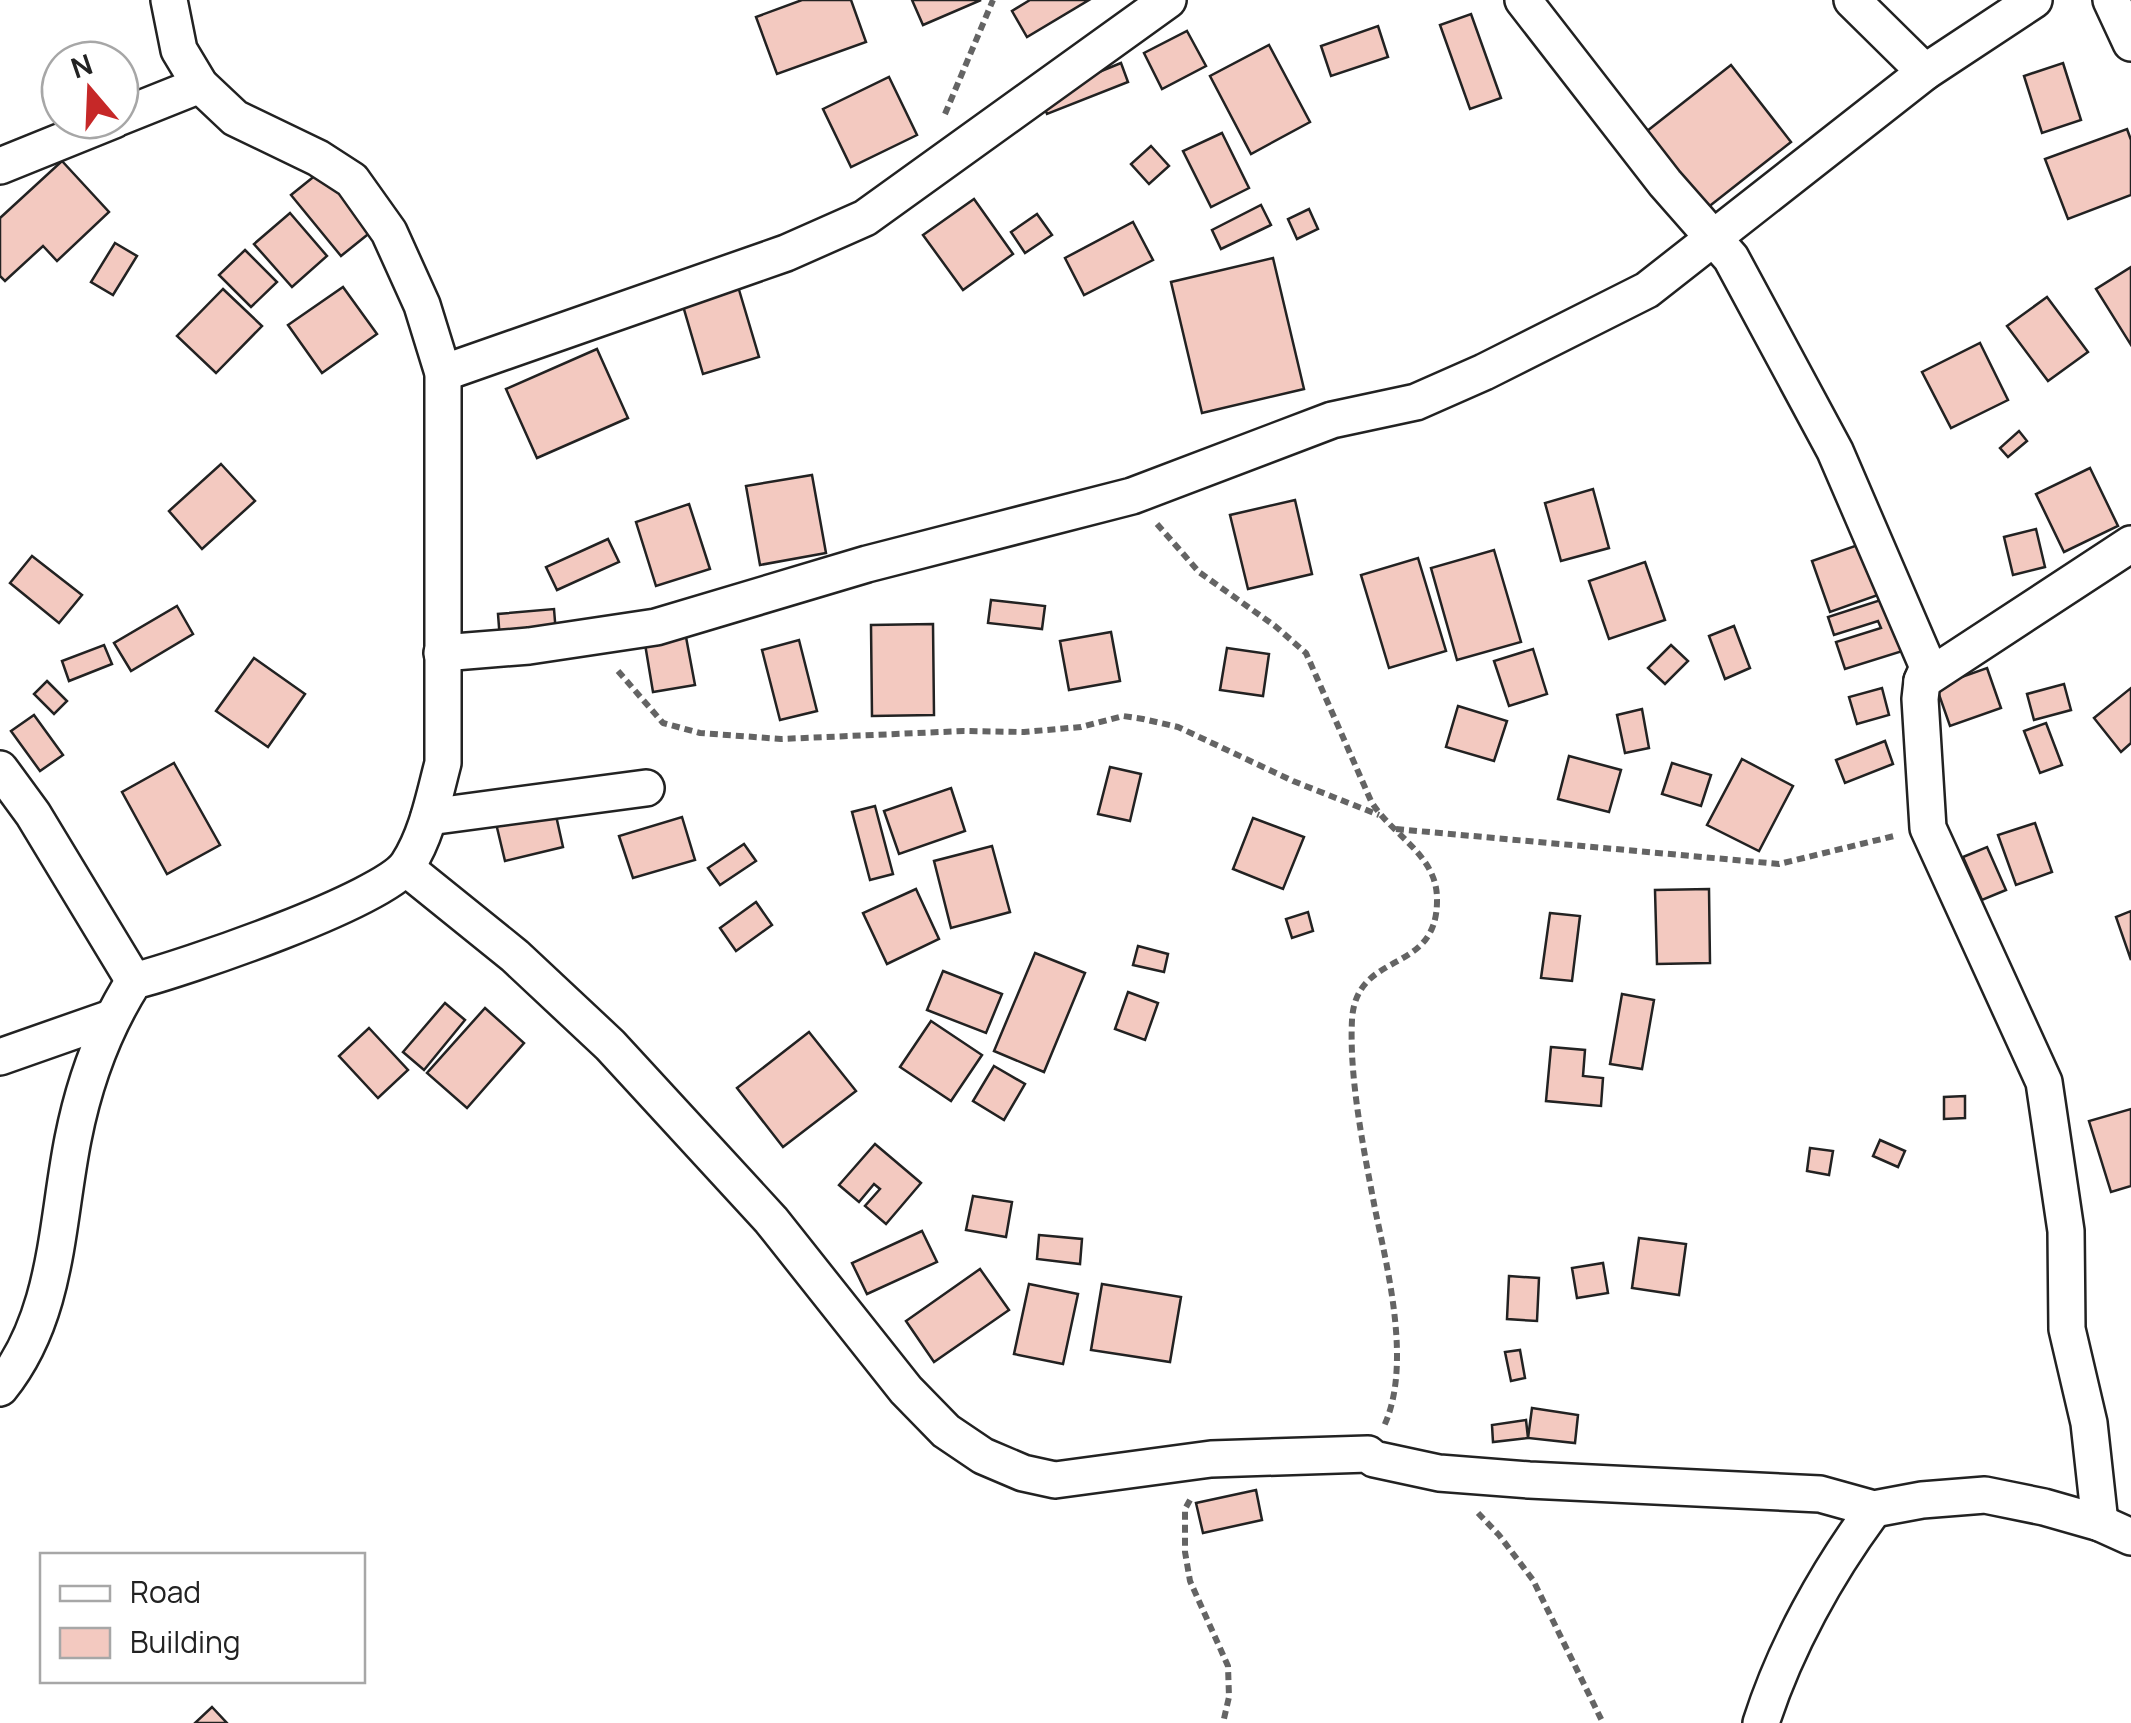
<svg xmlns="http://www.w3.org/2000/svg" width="2131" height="1723" viewBox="0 0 2131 1723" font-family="Manrope,sans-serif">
<rect width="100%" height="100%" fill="#fff"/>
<g fill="#f3c9c0" stroke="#222" stroke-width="2.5">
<polygon points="802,0 851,0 866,42 777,74 756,17"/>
<polygon points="912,0 981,0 923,25"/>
<polygon points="1030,0 1089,0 1027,37 1012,11"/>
<polygon points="1471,14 1501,98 1470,109 1440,25"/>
<polygon points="1378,26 1388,57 1331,76 1321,46"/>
<polygon points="1187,31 1206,66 1162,89 1144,53"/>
<polygon points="1269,45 1310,122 1251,154 1210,76"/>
<polygon points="1121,63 1128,82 1047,114 1040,96"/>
<polygon points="2063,63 2081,120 2042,133 2024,76"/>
<polygon points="1731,65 1791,142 1702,212 1642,135"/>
<polygon points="889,77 917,135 851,167 823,109"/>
<polygon points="2127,129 2131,140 2131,195 2068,219 2045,159"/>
<polygon points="1222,133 1249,188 1211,207 1183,151"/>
<polygon points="1151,146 1169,166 1149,184 1131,164"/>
<polygon points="62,161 109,212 57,261 43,246 5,281 0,276 0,218"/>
<polygon points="322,170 372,231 341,256 291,195"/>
<polygon points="974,199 1013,254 963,290 923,235"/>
<polygon points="1261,205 1271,225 1221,249 1212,230"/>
<polygon points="1309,209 1318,229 1297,239 1288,219"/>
<polygon points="290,213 327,256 292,287 254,244"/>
<polygon points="1037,214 1052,235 1025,253 1011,232"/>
<polygon points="1133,222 1153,260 1084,295 1065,258"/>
<polygon points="115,243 137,256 113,295 91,282"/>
<polygon points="245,250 277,282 251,307 219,275"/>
<polygon points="1273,258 1304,389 1202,413 1171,282"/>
<polygon points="2131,267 2131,345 2096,289"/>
<polygon points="737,283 759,357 703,374 681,299"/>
<polygon points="343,287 377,334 322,373 288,325"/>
<polygon points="223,289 262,326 216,373 177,336"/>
<polygon points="2047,297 2088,352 2048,381 2007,326"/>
<polygon points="1980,343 2008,400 1951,428 1922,372"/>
<polygon points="597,349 628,418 537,458 506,389"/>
<polygon points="2019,431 2027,441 2008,457 2000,448"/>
<polygon points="221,464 255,501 202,549 169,511"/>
<polygon points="2090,468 2118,526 2064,552 2036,494"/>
<polygon points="812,475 826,553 760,565 746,486"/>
<polygon points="1593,489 1609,548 1561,561 1545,503"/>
<polygon points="1295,500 1312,574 1248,589 1230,515"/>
<polygon points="689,504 710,569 656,586 636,522"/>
<polygon points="2036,529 2045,567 2013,575 2004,537"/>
<polygon points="608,539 619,562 557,590 546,567"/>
<polygon points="1875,539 1892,590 1830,612 1812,561"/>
<polygon points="1494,550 1521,642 1457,660 1431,568"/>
<polygon points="32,556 82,595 59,623 10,583"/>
<polygon points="1418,558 1446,651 1389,668 1361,575"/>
<polygon points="1645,562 1665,620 1609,639 1589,581"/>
<polygon points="1893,596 1909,649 1845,669 1836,642 1881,628 1878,621 1834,635 1828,617"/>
<polygon points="991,600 1045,606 1042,629 988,623"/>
<polygon points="177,606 193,634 131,671 114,643"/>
<polygon points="554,609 556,634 500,640 498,614"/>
<polygon points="933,624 934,715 872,716 871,625"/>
<polygon points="1734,626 1750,668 1725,679 1709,636"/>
<polygon points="1111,632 1120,681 1069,690 1060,641"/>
<polygon points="686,637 695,685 653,692 645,644"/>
<polygon points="799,640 817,711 780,720 762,650"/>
<polygon points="104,645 112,664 69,681 62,661"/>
<polygon points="1671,645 1688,661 1665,684 1648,668"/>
<polygon points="1227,648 1269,654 1263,696 1220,690"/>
<polygon points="1533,649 1547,694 1509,706 1494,661"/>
<polygon points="254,658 305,694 268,747 216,711"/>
<polygon points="1987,668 2001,708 1950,726 1936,686"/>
<polygon points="47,681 67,701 54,714 34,694"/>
<polygon points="2064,684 2071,710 2034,720 2027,694"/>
<polygon points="1882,688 1889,715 1857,724 1849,697"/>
<polygon points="2131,688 2131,743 2121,752 2094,718"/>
<polygon points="1458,706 1507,721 1494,761 1446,747"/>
<polygon points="1642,709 1649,748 1625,753 1617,715"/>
<polygon points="34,715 63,755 40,771 11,731"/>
<polygon points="2046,723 2062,765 2040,773 2024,731"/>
<polygon points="1885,741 1893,764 1845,783 1836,760"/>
<polygon points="1569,756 1621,770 1609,812 1558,799"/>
<polygon points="1742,759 1793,786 1759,851 1707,825"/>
<polygon points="174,763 220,845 167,874 122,792"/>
<polygon points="1672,763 1711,775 1701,806 1662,794"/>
<polygon points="1110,767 1141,774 1130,821 1098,814"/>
<polygon points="951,788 965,831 899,854 884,811"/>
<polygon points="553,802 563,847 505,861 494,815"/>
<polygon points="875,806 893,874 870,880 852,812"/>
<polygon points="682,817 695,860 633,878 619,836"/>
<polygon points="1253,818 1304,837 1283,889 1233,869"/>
<polygon points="2035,823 2052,872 2016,885 1998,835"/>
<polygon points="744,844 756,861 720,885 708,868"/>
<polygon points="992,846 1010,912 951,928 934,861"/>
<polygon points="1987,847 2006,890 1982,900 1963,857"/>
<polygon points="916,889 939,939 887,964 863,913"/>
<polygon points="1709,889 1710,963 1657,964 1655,890"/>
<polygon points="756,902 772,925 736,951 720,928"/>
<polygon points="2131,911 2131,960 2116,917"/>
<polygon points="1308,912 1313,931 1292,938 1286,919"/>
<polygon points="1550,913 1580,916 1572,981 1541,978"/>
<polygon points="1138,946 1168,954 1164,972 1133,965"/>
<polygon points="1035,953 1085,973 1044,1072 994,1051"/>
<polygon points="943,971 1002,994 986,1033 927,1010"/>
<polygon points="1128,992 1158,1003 1145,1040 1115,1029"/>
<polygon points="1622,994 1654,1000 1642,1069 1610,1064"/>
<polygon points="445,1003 465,1020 424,1070 403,1052"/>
<polygon points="485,1008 524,1043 467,1108 427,1073"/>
<polygon points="931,1021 982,1055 951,1101 900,1067"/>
<polygon points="369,1028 408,1070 378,1098 339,1056"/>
<polygon points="809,1032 856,1091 783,1147 737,1088"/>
<polygon points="1551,1047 1585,1050 1583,1076 1603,1078 1601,1106 1546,1101"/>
<polygon points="994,1066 1025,1084 1004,1120 973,1101"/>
<polygon points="1965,1096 1965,1118 1944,1119 1944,1097"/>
<polygon points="2131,1109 2131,1186 2111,1192 2089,1121"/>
<polygon points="1880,1140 1905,1151 1898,1167 1873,1156"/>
<polygon points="875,1144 921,1183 886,1224 865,1206 880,1189 874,1184 859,1202 839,1185"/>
<polygon points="1810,1148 1833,1151 1829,1175 1807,1171"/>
<polygon points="973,1196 1012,1202 1006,1237 966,1230"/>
<polygon points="922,1231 937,1262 867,1294 852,1263"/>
<polygon points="1039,1235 1082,1239 1080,1264 1037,1259"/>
<polygon points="1639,1238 1686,1244 1679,1295 1632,1288"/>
<polygon points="1603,1263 1608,1293 1577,1298 1572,1268"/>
<polygon points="980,1269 1009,1310 934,1362 906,1321"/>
<polygon points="1509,1276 1539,1278 1537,1321 1507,1319"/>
<polygon points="1029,1284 1078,1294 1063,1364 1014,1354"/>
<polygon points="1102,1284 1181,1297 1170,1362 1091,1350"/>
<polygon points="1520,1350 1525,1378 1511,1381 1505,1352"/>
<polygon points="1532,1408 1578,1415 1575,1443 1528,1438"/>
<polygon points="1526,1420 1528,1438 1493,1442 1492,1425"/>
<polygon points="1256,1490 1262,1520 1203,1533 1196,1503"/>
<polygon points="212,1707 227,1723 195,1723"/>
</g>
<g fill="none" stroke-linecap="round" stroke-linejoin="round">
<g stroke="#222" stroke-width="40">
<g id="minor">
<polyline points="1523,0 1665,183 1731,258 1835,451 1928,667 1922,681 1920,699 1928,828 2044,1082 2066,1231 2067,1329 2089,1423 2100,1523"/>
<polyline points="1852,0 1925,72"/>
<polyline points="2111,0 2131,43"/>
<polyline points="120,117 200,85"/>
<polyline points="0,166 114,120"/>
<polyline points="443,373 786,253 865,218 1168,0"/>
<polyline points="442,653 529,646 656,627 867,564 1132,496 1332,420 1416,402 1484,372 1647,290 1925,72 2034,0"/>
<polyline points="1922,681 2131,544"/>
<polyline points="0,769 33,814 134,981"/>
<polyline points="429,817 646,788"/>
<polyline points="406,868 515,956 610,1045 771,1220 906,1390 946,1431 983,1456 1023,1473 1055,1480 1211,1459 1368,1454 1374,1459 1439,1473 1529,1480 1820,1494 1874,1509 1922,1500 1985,1495 2044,1507 2100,1523 2131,1537"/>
<polyline points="0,1057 111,1018"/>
<path d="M 0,1388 C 58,1316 56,1225 73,1139 C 84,1083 104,1028 134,981 C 182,969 385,900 408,864 C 427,835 434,797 443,763 L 443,373 L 422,305 L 389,232 L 352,180 L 318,158 L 235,118 L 200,85 L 179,50 L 169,0"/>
<path d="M 1761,1723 C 1785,1648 1827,1572 1874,1509"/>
</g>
</g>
<g stroke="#646464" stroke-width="6" stroke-dasharray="8 5" stroke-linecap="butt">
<polyline points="945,114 993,0"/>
<path d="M 1157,524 L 1199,572 L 1275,626 L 1306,653 L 1371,801 C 1391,835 1437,854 1437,899 C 1438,977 1356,948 1352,1020 C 1349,1079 1364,1151 1375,1209 C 1388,1271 1412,1366 1384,1426"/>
<polyline points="618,671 663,723 700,733 781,739 964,731 1024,732 1081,727 1123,716 1143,719 1178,727 1293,781 1379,815"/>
<polyline points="1396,829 1779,864 1894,836"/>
<polyline points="1190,1500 1185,1509 1185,1552 1190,1581 1228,1666 1229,1697 1223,1723"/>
<polyline points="1478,1513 1499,1535 1533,1580 1603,1723"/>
</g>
<use href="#minor" stroke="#fff" stroke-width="35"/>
</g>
<rect x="40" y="1553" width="325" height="130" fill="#ffffff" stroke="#a7a7a7" stroke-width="2.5"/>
<rect x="60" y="1586" width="50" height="15" fill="#ffffff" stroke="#a7a7a7" stroke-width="2.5"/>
<text x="130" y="1603" font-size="30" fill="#222222">Road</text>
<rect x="60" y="1628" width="50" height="30" fill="#f3c9c0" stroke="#a7a7a7" stroke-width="2.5"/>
<text x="130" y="1653" font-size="30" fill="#222222">Building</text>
<g transform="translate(90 90) rotate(341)"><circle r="48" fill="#ffffff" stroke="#a7a7a7" stroke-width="2.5"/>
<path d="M0-8L18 38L0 25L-18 38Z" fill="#c62828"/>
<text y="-15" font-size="28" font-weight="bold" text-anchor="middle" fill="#222222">N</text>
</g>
</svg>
